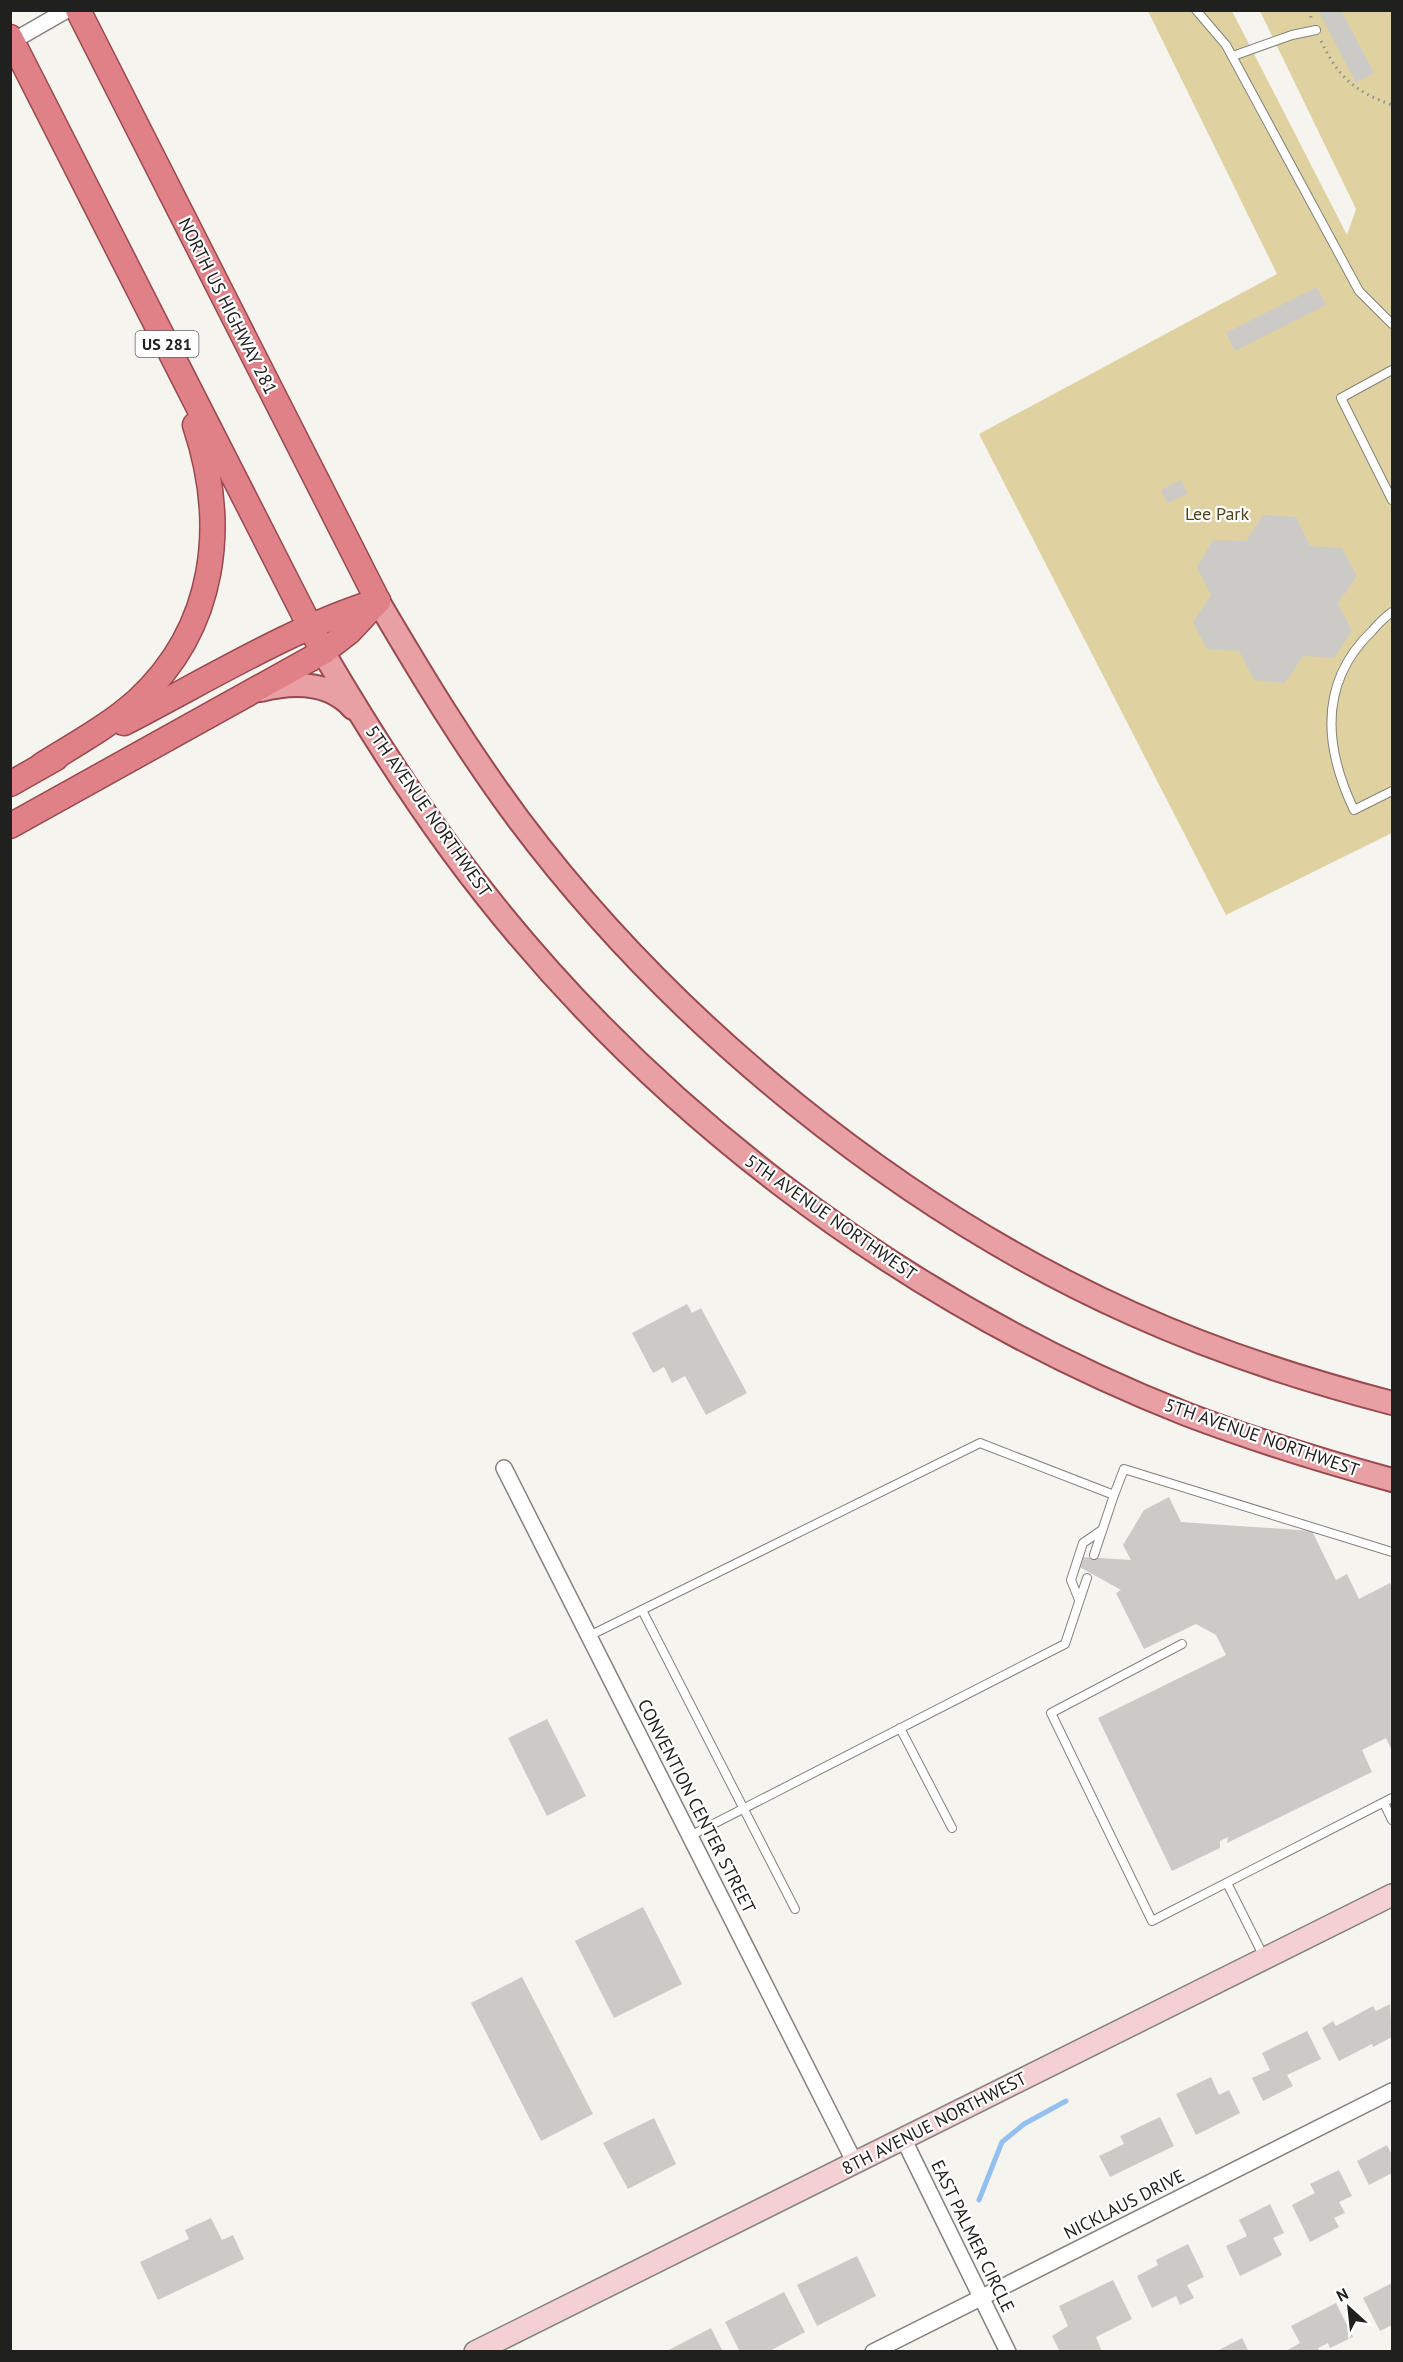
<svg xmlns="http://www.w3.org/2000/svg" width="1403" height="2362" viewBox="0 0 1403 2362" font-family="'PT Sans',sans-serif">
<rect width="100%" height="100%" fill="#f5f4ef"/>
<polygon fill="#dfd2a0" points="1148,11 1232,11 1347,235 1356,209 1260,11 1392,11 1392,833 1226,915 979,434 1277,274"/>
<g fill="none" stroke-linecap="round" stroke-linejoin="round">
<polyline stroke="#93c0ef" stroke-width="5" points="979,2200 1002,2142 1024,2124 1066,2101"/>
</g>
<g fill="#cbcac6">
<polygon points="1318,10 1341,10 1374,73 1356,83"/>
<polygon points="1317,287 1326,305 1235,351 1226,333"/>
<polygon points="1181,480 1188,494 1167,503 1161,490"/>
<polygon points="1263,515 1296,517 1310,546 1342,548 1357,576 1338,603 1352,631 1334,658 1303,656 1285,683 1254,680 1239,651 1207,649 1193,622 1211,595 1197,567 1213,540 1246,541"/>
<polygon points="687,1304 692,1313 701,1308 747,1393 706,1415 685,1376 672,1383 664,1367 653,1373 632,1333"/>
<polygon points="1169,1497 1181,1522 1312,1531 1336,1580 1347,1574 1359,1599 1390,1583 1392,1588 1392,1751 1386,1738 1362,1750 1372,1772 1227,1843 1228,1837 1220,1841 1220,1848 1172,1871 1098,1718 1226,1655 1216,1635 1196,1624 1144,1649 1116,1593 1121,1590 1078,1566 1083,1557 1131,1560 1123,1545 1144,1510"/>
<polygon points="547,1719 586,1796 547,1816 508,1738"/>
<polygon points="643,1907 682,1984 614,2018 575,1941"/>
<polygon points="522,1977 593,2114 541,2141 471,2003"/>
<polygon points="1390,2004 1392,2037 1373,2047 1372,2044 1339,2061 1322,2028 1333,2021 1336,2026 1373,2006 1376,2011"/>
<polygon points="1307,2031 1321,2059 1287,2075 1293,2086 1263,2101 1252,2078 1270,2070 1262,2053"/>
<polygon points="1211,2077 1219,2095 1229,2090 1240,2113 1196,2135 1176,2094"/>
<polygon points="1160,2117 1174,2146 1110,2177 1099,2156 1124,2144 1120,2136"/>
<polygon points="654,2118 676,2164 628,2189 603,2143"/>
<polygon points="1387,2145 1392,2155 1392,2173 1369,2185 1357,2161"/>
<polygon points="1339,2170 1352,2196 1339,2202 1345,2213 1334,2218 1339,2227 1310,2242 1292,2205 1315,2193 1310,2184"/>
<polygon points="1270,2204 1284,2233 1273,2238 1282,2255 1240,2276 1226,2246 1247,2236 1239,2220"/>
<polygon points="211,2218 222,2240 233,2235 244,2259 158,2300 140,2262 189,2239 185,2230"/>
<polygon points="1188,2244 1204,2277 1187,2285 1194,2298 1180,2305 1176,2296 1152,2308 1137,2276 1158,2265 1156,2260"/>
<polygon points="857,2256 876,2296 817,2326 797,2285"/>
<polygon points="1113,2280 1132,2319 1096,2337 1102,2352 1060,2352 1052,2336 1068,2326 1059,2306"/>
<polygon points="1392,2283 1392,2325 1380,2331 1363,2298"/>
<polygon points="784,2292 805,2332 768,2352 740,2352 725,2322"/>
<polygon points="1336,2303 1353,2337 1330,2348 1328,2343 1318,2348 1320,2352 1284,2352 1300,2343 1291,2326"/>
<polygon points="711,2328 723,2352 665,2352"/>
<polygon points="1242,2338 1249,2352 1215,2352"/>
</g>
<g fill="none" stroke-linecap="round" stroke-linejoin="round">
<g stroke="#83827e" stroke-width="10">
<g id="service">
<polyline points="1196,10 1226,45 1359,291 1392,324"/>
<polyline points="1233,56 1292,35 1316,30"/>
<polyline points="1392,370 1341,398 1392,500"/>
<path d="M 1392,612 C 1385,617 1378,624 1372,631 C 1318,683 1324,747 1354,810 L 1392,791"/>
<polyline points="1114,1495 1124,1469 1392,1552"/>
<polyline points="1079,1600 1071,1580 1083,1543 1102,1530"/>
<polyline points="642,1610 795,1909"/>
<polyline points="589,1636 980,1443 1114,1495 1094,1555"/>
<polyline points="1182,1644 1051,1713 1152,1921 1392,1798"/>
<polyline points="900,1728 952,1828"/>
<polyline points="1384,1803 1392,1820"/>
<polyline points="690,1836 1065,1644 1087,1578"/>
<polyline points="1227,1883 1264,1957"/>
</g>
</g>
<g stroke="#83827e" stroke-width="18">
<g id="minor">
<polyline points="13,41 67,10"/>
<polyline points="504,1468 855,2163"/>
<polyline points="903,2138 1008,2352"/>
<polyline points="873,2352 1392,2091"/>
</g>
</g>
<g stroke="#83827e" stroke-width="24">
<polyline id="secondary" points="475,2352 1392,1895"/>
</g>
<g stroke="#984a4f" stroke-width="26">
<g id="primary">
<path d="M 378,601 C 422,676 467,750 519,820 C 672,1024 900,1210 1133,1314 C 1217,1352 1304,1380 1392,1403"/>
<path d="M 323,652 C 363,720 405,787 452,851 C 636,1101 897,1300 1186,1414 C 1254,1440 1323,1461 1392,1480"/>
<path d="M 261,690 C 293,682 329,681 353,708"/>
</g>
</g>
<g stroke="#984a4f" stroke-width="27">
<g id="trunk">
<polyline points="78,10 378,601"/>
<polyline points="10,37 323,652"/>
<path d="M 124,723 C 204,682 293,627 378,601"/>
<path d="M 42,765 C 74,745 109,726 137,701 C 217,627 228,524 195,425"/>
<polyline points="10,784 56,758"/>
<polyline points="10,826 323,652 349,632 378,601"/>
</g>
</g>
<g stroke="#90908c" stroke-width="3" stroke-dasharray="1.5 4.5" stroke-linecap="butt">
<polyline points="1310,10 1311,18"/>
<path d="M 1321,41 C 1339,78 1354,91 1392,105"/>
</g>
<use href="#service" stroke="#fff" stroke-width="8"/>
<use href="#minor" stroke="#fff" stroke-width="15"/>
<use href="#secondary" stroke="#f4d0d2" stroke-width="21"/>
<use href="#primary" stroke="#e8a0a5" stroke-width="22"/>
<use href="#trunk" stroke="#e08087" stroke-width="24"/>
</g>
<g text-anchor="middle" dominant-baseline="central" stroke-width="4.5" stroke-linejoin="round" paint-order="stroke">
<rect fill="#fff" stroke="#636362" stroke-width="1.5" x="135.5" y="331" width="63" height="26" rx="4.5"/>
<g font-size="16" font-weight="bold" fill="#20201e">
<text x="167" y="344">US 281</text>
</g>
<g font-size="18" fill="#20201e" stroke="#fff">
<text transform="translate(228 306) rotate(63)">NORTH US HIGHWAY 281</text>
<text transform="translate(429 811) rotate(55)">5TH AVENUE NORTHWEST</text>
<text transform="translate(831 1217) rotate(35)">5TH AVENUE NORTHWEST</text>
<text transform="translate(1262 1437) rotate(19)">5TH AVENUE NORTHWEST</text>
<text transform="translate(697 1806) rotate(63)">CONVENTION CENTER STREET</text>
<text transform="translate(934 2123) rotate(-27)">8TH AVENUE NORTHWEST</text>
<text transform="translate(1124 2204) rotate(-27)">NICKLAUS DRIVE</text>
<text transform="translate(973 2236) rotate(64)">EAST PALMER CIRCLE</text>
</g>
<g font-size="18" fill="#504515" stroke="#fff">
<text x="1217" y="513">Lee Park</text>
</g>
</g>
<rect width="1403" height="2362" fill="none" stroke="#20201e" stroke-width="24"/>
<g transform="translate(1349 2308) rotate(333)" stroke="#ffffff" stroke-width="4.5" paint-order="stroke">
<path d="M0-4.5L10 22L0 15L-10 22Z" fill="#20201e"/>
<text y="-9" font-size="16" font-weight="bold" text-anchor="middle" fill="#20201e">N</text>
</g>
</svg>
